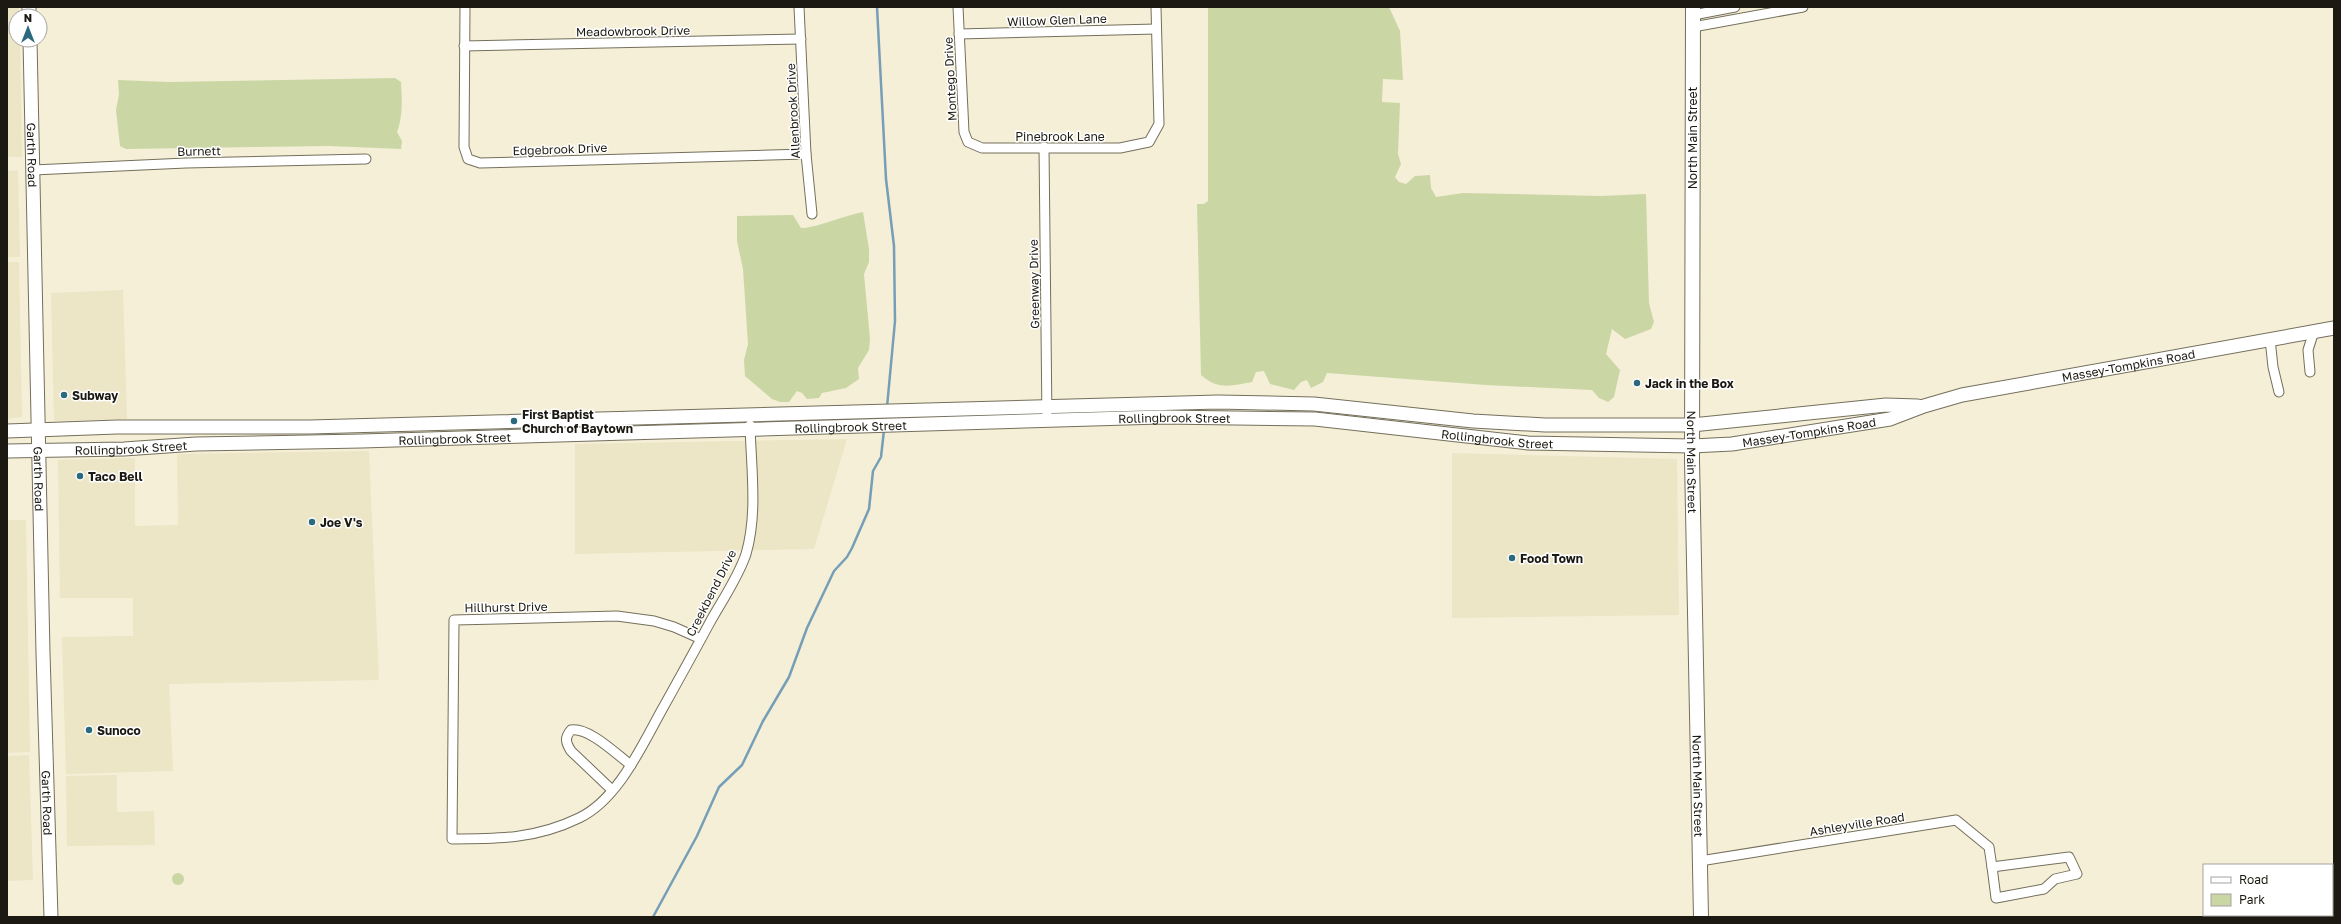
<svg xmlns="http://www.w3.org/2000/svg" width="2341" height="924" viewBox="0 0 2341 924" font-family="'Golos Text',sans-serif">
<rect width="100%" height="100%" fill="#f5efd8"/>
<g fill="#ece5c6">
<polygon points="7,7 19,7 19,16 16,16 16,40 20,40 22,157 7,157"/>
<polygon points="18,170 20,257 7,257 7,171"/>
<polygon points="7,262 19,262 22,417 7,419"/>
<polygon points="123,290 127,419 54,421 51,293"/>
<polygon points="847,439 814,549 575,554 575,444"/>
<polygon points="369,451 379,680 169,684 173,771 66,774 62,637 133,636 133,598 60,598 58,460 135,458 135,526 178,525 177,454"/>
<polygon points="1452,453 1677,459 1679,615 1452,618"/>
<polygon points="7,520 26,520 30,752 7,753"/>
<polygon points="29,755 33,880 7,881 7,756"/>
<polygon points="117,775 117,812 154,811 155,845 67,846 66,776"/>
</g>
<g fill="#cbd6a5">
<path d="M 1208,7 L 1389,7 L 1400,31 L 1403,80 L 1383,79 L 1382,102 L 1400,103 L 1398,154 L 1401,164 L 1395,177 L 1399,182 L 1406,184 L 1415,176 L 1430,175 L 1431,188 L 1436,197 L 1463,193 L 1601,196 L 1646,194 L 1649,303 L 1654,322 L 1651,329 L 1625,339 L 1612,329 L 1606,354 L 1620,370 L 1614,397 L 1608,402 L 1599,398 L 1592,390 L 1486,385 L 1327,373 L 1323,382 L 1311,388 L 1307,380 L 1301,382 L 1294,390 L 1270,384 L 1264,371 L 1256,372 L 1252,382 C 1231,386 1218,390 1201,375 L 1197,204 L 1204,204 L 1208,201 Z"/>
<path d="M 395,78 L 401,82 C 402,98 403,117 397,132 L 402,141 L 401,149 L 329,146 L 126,149 L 120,146 L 116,110 L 119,94 L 118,80 L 169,82 Z"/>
<path d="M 863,212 L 869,249 L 869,262 L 864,274 L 870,339 L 869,350 L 858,368 L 859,379 L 846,388 L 822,393 L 819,398 L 807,399 L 802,393 L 797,391 L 789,402 L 780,402 L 772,399 L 745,376 L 744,360 L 748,344 L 743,269 L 737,241 L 737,216 L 793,215 L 801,228 C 812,229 847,215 863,212 Z"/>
<circle cx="178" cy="879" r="6"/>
</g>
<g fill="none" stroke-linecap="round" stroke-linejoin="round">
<g stroke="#769eb7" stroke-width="2.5">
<polyline points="877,7 886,179 894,246 895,321 887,407"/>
<polyline points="653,917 697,836 719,787 742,765 763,721 789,677 807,628 834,571 847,557 852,548 869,509 873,471 881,457 884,430"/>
</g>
<g stroke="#746f5b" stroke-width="11">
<g id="minor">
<polyline points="465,7 464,147 468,159 480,163 806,154"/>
<polyline points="799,7 806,154 812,214"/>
<polyline points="958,7 964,132 968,142 982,148 1120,148 1149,142 1159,124 1156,7"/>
<polyline points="1693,15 1735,7"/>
<polyline points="1693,27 1803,7"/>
<polyline points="959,34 1156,29"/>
<polyline points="464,46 801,39"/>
<polyline points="1044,147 1047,421"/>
<polyline points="33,170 186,163 366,159"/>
<polyline points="2270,339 2273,367 2279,392"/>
<polyline points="2310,372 2308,350 2314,331"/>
<path d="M 701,639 L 674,627 L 654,621 L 617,616 L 454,620 L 452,839 C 498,839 536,839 579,818 C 619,799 643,743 664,706 C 679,679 694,652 709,624 C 721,602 738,578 746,554 C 758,513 751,467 750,425"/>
<path d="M 612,790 L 571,751 C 566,743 564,738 571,730 C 589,727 616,754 631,765"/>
<polygon points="2069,857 2077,874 2055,879 2044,889 1996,898 1992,867"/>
<polyline points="1700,861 1956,820 1989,847 1992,867"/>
</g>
</g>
<g stroke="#746f5b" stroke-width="15">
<g id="secondary">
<polyline points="29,7 29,16"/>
<path id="s1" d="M 30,40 L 43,653 L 51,917"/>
<polyline points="7,431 117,427 310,427 1218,402 1314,404 1473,421 1545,425 1692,425 1886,405 1918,406"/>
<path id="s2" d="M 7,451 L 124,449 L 196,444 L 362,441 L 1161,417 L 1315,419 L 1528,443 L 1692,446 L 1732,444 L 1890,419 L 1924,406 L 1962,395 L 2334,328"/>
</g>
</g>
<g stroke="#746f5b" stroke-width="16">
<g id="primary">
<path id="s3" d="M 1693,7 L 1692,460 L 1701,917"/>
</g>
</g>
<use href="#minor" stroke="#fff" stroke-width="9"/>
<use href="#secondary" stroke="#fff" stroke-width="13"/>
<use href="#primary" stroke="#fff" stroke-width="14"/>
</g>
<g fill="#2b697f" stroke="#fff" stroke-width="1.5">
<circle cx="1637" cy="383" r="4"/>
<circle cx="64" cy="395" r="4"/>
<circle cx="514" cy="421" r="4"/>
<circle cx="80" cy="476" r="4"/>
<circle cx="312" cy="522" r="4"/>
<circle cx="1512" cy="558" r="4"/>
<circle cx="89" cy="730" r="4"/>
</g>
<g text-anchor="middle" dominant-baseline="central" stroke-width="3" stroke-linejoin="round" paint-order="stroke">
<g font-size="12" fill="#1b1911" stroke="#fff">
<text transform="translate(1057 20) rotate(-2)">Willow Glen Lane</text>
<text transform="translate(633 31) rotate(-1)">Meadowbrook Drive</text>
<text transform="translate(950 79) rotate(-93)">Montego Drive</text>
<text transform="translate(793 111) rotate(-93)">Allenbrook Drive</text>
<text x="1060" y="136">Pinebrook Lane</text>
<text transform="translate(1692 138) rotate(-90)">North Main Street</text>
<text transform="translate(560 149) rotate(-2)">Edgebrook Drive</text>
<text transform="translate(199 151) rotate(-1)">Burnett</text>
<text stroke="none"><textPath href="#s1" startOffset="115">Garth Road</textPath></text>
<text transform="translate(1034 284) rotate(-91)">Greenway Drive</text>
<text stroke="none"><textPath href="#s2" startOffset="2132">Massey-Tompkins Road</textPath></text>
<text stroke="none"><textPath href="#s2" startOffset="1168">Rollingbrook Street</textPath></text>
<text stroke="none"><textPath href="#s2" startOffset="844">Rollingbrook Street</textPath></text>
<text stroke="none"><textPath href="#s2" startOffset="1805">Massey-Tompkins Road</textPath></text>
<text stroke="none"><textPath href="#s2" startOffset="448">Rollingbrook Street</textPath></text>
<text stroke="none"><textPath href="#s2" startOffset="1492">Rollingbrook Street</textPath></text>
<text stroke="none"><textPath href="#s2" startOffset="124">Rollingbrook Street</textPath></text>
<text stroke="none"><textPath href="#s3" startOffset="455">North Main Street</textPath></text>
<text stroke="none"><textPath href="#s1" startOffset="439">Garth Road</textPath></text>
<text transform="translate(711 593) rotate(-63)">Creekbend Drive</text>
<text transform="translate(506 607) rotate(-1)">Hillhurst Drive</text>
<text stroke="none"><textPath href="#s3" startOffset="779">North Main Street</textPath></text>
<text stroke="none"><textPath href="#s1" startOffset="763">Garth Road</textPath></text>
<text transform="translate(1857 824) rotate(-9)">Ashleyville Road</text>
</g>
<g font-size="12" font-weight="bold" fill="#1b1911" stroke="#fff" text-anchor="start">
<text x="1645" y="383">Jack in the Box</text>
<text x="72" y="395">Subway</text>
<text x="522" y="414">First Baptist<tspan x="522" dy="14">Church of Baytown</tspan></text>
<text x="88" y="476">Taco Bell</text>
<text x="320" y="522">Joe V's</text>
<text x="1520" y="558">Food Town</text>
<text x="97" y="730">Sunoco</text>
</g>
</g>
<rect width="2341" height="924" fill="none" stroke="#1b1911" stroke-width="16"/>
<rect x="2203" y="864" width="130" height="52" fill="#ffffff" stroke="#a4a3a0"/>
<rect x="2211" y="877" width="20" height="6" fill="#ffffff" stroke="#a4a3a0"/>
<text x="2239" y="884" font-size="12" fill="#1b1911">Road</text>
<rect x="2211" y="894" width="20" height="12" fill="#cbd6a5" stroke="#a4a3a0"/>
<text x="2239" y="904" font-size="12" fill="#1b1911">Park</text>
<g transform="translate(28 28)"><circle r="19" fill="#ffffff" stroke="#a4a3a0"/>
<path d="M0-3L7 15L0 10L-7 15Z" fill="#2b697f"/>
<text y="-6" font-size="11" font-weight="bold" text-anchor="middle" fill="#1b1911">N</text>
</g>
</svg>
